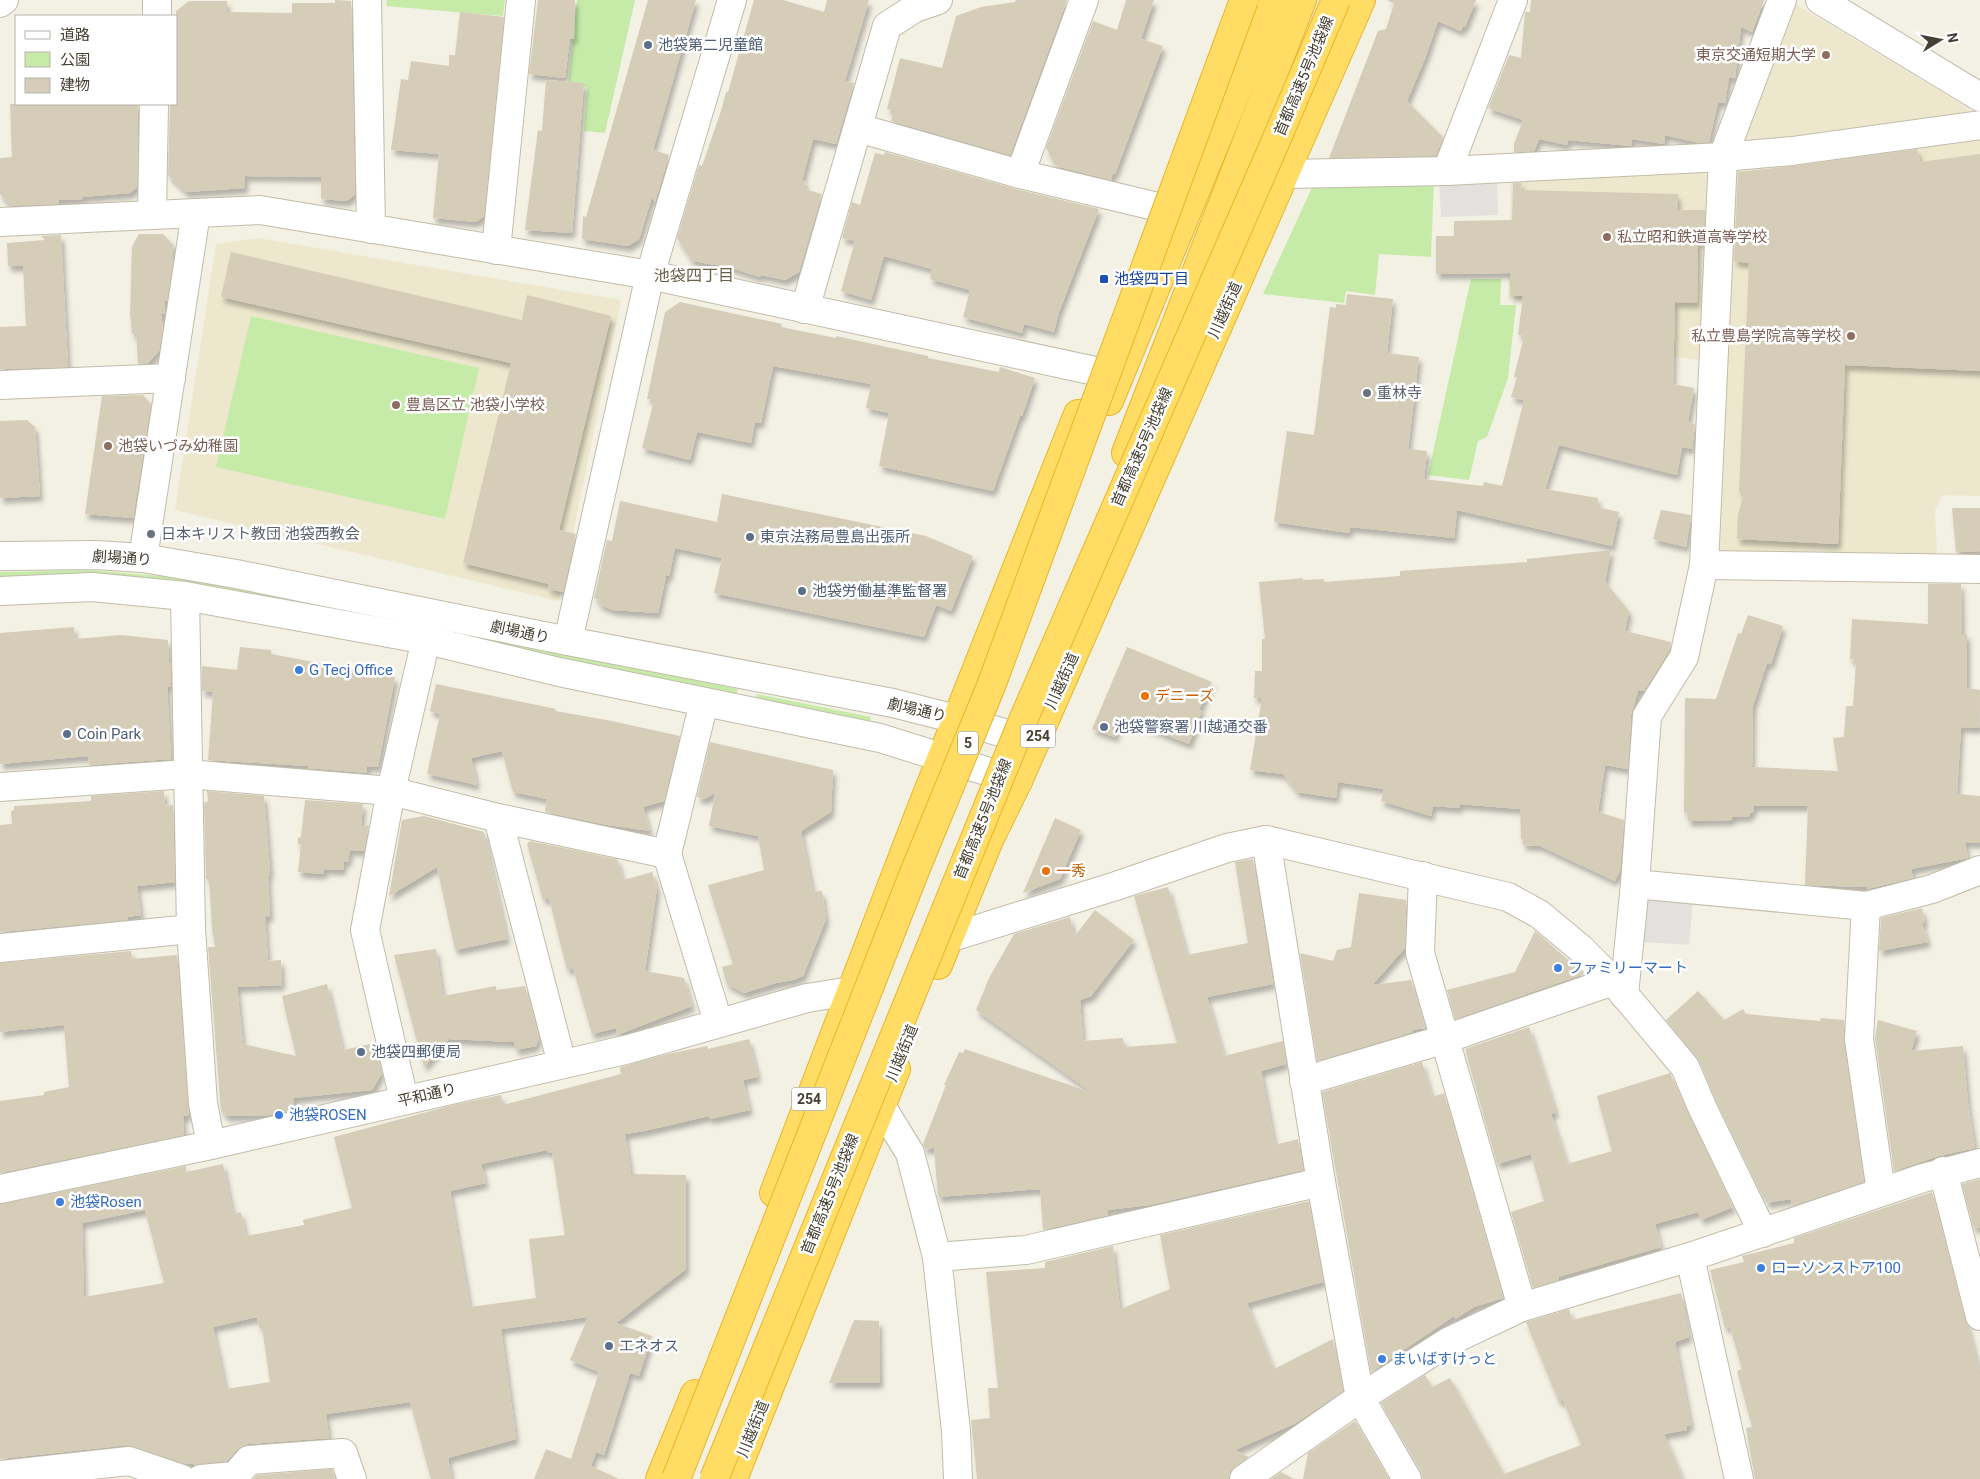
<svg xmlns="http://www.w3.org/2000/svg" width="1980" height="1479" viewBox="0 0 1980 1479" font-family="Roboto,'Noto Sans JP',sans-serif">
<defs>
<filter id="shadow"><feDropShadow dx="3" dy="5.5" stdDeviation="2.5" flood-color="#0004"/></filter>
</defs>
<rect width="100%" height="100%" fill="#f3f0e4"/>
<g fill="#ede8cd">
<polygon points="1792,2 1970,109 1968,115 1744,149 1738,141"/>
<polygon points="1980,135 1980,496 1943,495 1935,509 1937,555 1719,556 1712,549 1735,171"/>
<polygon points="1708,165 1699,360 1638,352 1639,303 1508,299 1511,174"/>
<polygon points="258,238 621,300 559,601 175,510 216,244"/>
</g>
<g fill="#c6eba9">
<polygon points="387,0 505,0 503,16 386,6"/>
<polygon points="577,0 635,0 605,133 584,131 587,87 568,83"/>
<polygon points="1434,179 1431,257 1379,254 1375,295 1346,291 1344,303 1263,294 1315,181"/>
<polygon points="1471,279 1501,279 1500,305 1516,305 1508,378 1487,437 1478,441 1469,480 1428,475"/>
<polygon points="251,316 479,368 445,519 216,467"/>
<polygon points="89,570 208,580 378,614 378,621 162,581 68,574 0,577 0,572"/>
<polygon points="474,635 738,689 735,697 473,646"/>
<polygon points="757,694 871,717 870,722 755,700"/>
</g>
<g fill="#e3e1dd">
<polygon points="1497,176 1498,215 1441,217 1439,178"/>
<polygon points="1646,894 1693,898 1689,945 1644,942"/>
</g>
<g fill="#d6cdb9" fill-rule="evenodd" filter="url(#shadow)">
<polygon points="335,0 351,1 355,194 347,201 321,199 321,177 245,176 245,188 186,192 168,175 170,104 176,104 176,11 189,1 227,1 227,12 292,13 292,3 335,3"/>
<polygon points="538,0 575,0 574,39 570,38 565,78 529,74"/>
<polygon points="648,0 696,0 653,150 669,155 655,202 652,197 639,239 628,246 582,239 583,216 586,217"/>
<polygon points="754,0 783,0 824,12 827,0 869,0 845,81 854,83 836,144 813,139 802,181 806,182 804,189 822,194 799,272 785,280 761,275 760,277 729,267 692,261 677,238 699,165 702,166 721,111 726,92 728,92"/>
<polygon points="1016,0 1067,0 1010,155 891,121 894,111 887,109 900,58 942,68 956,16 981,7 1015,2"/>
<polygon points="1126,0 1154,0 1141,39 1163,46 1115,174 1113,173 1111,180 1056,166 1046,148 1093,21 1117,30"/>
<polygon points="1387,0 1476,0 1465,27 1463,26 1461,31 1438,21 1426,56 1407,101 1443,137 1436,156 1329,158 1378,31 1386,29 1394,4"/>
<polygon points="1531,0 1764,0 1752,32 1741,27 1735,78 1729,77 1725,103 1718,102 1709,142 1699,143 1665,135 1664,144 1632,139 1631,146 1568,140 1567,145 1539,139 1534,151 1514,152 1514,144 1523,120 1488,108 1509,55 1521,58 1525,12 1530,12"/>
<polygon points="460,12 504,17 484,216 476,222 433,218 439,154 391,150 401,79 408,80 411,61 449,66 449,55 455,55"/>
<polygon points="546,80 584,83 572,233 525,230 538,130 542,131"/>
<polygon points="10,104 138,104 137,187 130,193 82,197 83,199 59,200 59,204 12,206 0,194 0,158 12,157"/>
<polygon points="1917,149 1920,162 1980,154 1980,371 1845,365 1838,544 1737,539 1738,514 1744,493 1739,492 1749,263 1734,261 1738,172 1794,166"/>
<polygon points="885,152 1016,189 1099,209 1059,312 1054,332 1024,324 1022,333 963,317 970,290 930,279 932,269 884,256 871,300 841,291 855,241 842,238 852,202 860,205 875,153 884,155"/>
<polygon points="1513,183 1522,183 1520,190 1678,194 1677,210 1705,210 1703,245 1698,240 1697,303 1675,302 1673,384 1694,388 1688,422 1695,424 1692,449 1682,447 1677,475 1559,445 1545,489 1598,498 1597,507 1619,512 1612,546 1457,510 1454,538 1350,527 1349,533 1274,522 1287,431 1314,435 1330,307 1336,308 1336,304 1346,305 1347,294 1393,299 1387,353 1419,357 1408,449 1427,451 1424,479 1483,486 1484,482 1502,486 1524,400 1511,397 1517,377 1514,377 1524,336 1518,335 1523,296 1510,296 1510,273 1436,274 1436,236 1454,236 1454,221 1512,220"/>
<polygon points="139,234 163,234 173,245 172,268 167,301 164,301 165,314 161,314 163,328 159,351 148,363 138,364 136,334 132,334 130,313 132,246"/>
<polygon points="61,235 68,367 0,369 0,327 26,326 23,266 8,266 7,243 45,240 41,236"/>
<polygon points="231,252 522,320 527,295 611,316 559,530 576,534 563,592 548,589 549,584 463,563 511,363 221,297"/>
<polygon points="680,302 782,324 781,327 836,338 836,336 928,356 928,358 999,372 1000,367 1035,378 1022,416 1020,416 993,491 879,466 889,413 866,408 871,384 773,366 761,423 755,422 751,443 697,432 690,460 642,448 654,400 647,399 665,312"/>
<polygon points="143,395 151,404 133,518 85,514 102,396"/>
<polygon points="27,420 35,427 40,496 0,498 0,421"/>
<polygon points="722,494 926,536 973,556 951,611 936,605 924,637 714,593 722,558 675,548 669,576 666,576 658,613 613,610 598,604 599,600 594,598 607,540 612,541 620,501 717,522"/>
<polygon points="1952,508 1980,508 1980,551 1956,552"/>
<polygon points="1661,510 1691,515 1686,547 1653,539"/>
<polygon points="1611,550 1605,582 1629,611 1625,631 1671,642 1669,651 1644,691 1638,691 1631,715 1628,769 1605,765 1598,812 1624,820 1620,870 1615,881 1540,846 1523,845 1523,839 1521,839 1520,809 1460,804 1460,808 1433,806 1431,816 1381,801 1384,789 1338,782 1336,798 1297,792 1283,774 1250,770 1262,698 1254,698 1255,671 1262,671 1262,639 1265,639 1259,582 1303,578 1303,580 1324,579 1324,582 1400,576 1400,571 1527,562 1527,559"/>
<polygon points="1928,584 1961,584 1962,634 1967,634 1967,688 1980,690 1979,728 1961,727 1957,794 1980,796 1980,843 1965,842 1968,858 1911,869 1913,878 1867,889 1867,887 1805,885 1808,806 1754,806 1753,812 1750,813 1750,816 1732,817 1732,820 1688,821 1687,812 1684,813 1685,698 1716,699 1738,633 1741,634 1748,615 1783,626 1771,664 1767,663 1753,706 1752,767 1838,771 1833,738 1844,737 1846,706 1853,706 1856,662 1853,662 1854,659 1850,659 1852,619 1928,624"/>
<polygon points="74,627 75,639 121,635 168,640 169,663 171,664 171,687 167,687 171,759 89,765 88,756 0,764 0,633"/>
<polygon points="240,647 271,650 271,654 395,677 378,767 367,766 367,773 308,768 308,766 208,760 213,692 202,691 202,666 237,670"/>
<polygon points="1127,647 1212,682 1199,710 1202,711 1189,744 1121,717 1115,737 1092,729"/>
<polygon points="436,684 556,709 555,711 607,720 680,736 664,801 643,807 650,831 608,825 545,812 547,799 513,792 502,751 471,758 477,785 427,774 440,714 430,711"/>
<polygon points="710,742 833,770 831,812 801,831 813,892 822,891 826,919 803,976 793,980 776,983 744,993 727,984 722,967 733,964 708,885 764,870 758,836 709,826 715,793 705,799 697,797"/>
<polygon points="164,791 165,806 173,805 175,882 137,886 141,915 127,917 128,920 0,932 0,825 12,824 11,811 14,810 14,806 91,801 91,796"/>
<polygon points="207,791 264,796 270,870 269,876 268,876 270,917 265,917 268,961 281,960 282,985 237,987 243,1044 296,1056 282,996 327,984 343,1050 375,1043 382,1073 372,1090 293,1098 295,1110 272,1115 225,1116 224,1112 221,1112 208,947 215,947 212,929 209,879 206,879 204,805 205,802 208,802"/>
<polygon points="305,800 363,804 361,827 369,825 364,851 350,850 348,862 344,861 343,870 324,869 324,874 298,872 301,844 298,844 298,838 301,837"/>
<polygon points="424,816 484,832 507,939 455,950 437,867 389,896 402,820"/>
<polygon points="1055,818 1081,830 1060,879 1023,893"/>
<polygon points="530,841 617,859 623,880 652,872 657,888 645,971 684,978 692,1006 617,1035 616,1028 592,1034 573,968 567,970 549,898 543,900 527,844"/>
<polygon points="1253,859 1273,984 1207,997 1224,1056 1283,1041 1286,1064 1261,1071 1275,1145 1298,1139 1303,1170 1150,1205 1107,1210 1108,1215 1043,1230 1040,1189 938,1197 934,1148 925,1149 923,1144 946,1085 944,1085 959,1052 963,1053 965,1049 1093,1093 976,1010 989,978 1014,934 1070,917 1074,937 1095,910 1134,940 1091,996 1080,1000 1083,1041 1123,1038 1124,1047 1177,1043 1134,896 1168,887 1187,955 1248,943 1235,862"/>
<polygon points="1359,893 1406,900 1405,948 1372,985 1411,980 1425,1028 1412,1030 1413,1032 1317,1061 1300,953 1333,961 1337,950 1351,947"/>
<polygon points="1922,908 1925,922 1922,923 1928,942 1879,951 1881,918"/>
<polygon points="1535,931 1584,974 1455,1019 1447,990 1515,972"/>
<polygon points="436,949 443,996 496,986 496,990 525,986 539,1038 536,1046 516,1050 514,1042 449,1039 424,1067 394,955"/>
<polygon points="131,951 132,959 177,955 189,1116 183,1116 184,1135 0,1173 0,1101 44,1095 44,1092 69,1087 64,1025 0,1032 0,963"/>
<polygon points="1698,991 1724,1020 1743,1009 1746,1014 1820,1021 1821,1018 1844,1020 1844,1041 1864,1182 1792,1206 1791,1199 1766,1203 1765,1194 1762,1195 1716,1101 1700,1063 1702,1063 1666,1020"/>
<polygon points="1878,1020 1917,1031 1911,1051 1963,1046 1968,1103 1975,1148 1939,1156 1894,1171 1875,1038"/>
<polygon points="1529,1027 1556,1112 1551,1114 1567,1164 1612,1151 1597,1096 1670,1073 1733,1207 1701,1220 1698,1212 1655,1224 1661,1247 1558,1277 1559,1280 1533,1288 1511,1212 1544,1201 1531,1154 1497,1164 1465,1049"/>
<path d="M 749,1039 L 758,1077 L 743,1080 L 750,1110 L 710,1119 L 709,1116 L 644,1131 L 625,1134 L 631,1174 L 686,1175 L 686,1269 L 616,1323 L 652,1336 L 639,1376 L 630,1373 L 604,1455 L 596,1452 L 591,1466 L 619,1479 L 534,1479 L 546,1449 L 571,1459 L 599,1372 L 570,1360 L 588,1317 L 501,1329 L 516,1439 L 448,1458 L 452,1479 L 431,1479 L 410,1402 L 326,1414 L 329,1438 L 248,1444 L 237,1450 L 227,1461 L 194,1465 L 193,1463 L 186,1464 L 128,1445 L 0,1459 L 0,1204 L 186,1166 L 186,1172 L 223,1164 L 233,1214 L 241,1212 L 246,1236 L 304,1225 L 303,1220 L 352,1208 L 334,1137 L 453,1105 L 501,1095 L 503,1105 L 621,1074 L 620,1067 L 668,1054 L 707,1046 L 708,1049 ZM 547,1150 L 548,1153 L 552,1152 L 565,1235 L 529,1239 L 536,1298 L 470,1307 L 450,1191 L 486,1183 L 481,1164 ZM 145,1210 L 164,1283 L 84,1297 L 82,1223 ZM 257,1317 L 259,1327 L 262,1327 L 270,1382 L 226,1389 L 213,1327 Z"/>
<polygon points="1422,1062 1432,1097 1444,1093 1503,1298 1474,1307 1455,1319 1454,1316 1371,1372 1322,1092"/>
<polygon points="1980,1179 1980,1227 1974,1229 1962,1184"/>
<polygon points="1932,1192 1980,1372 1980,1479 1755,1479 1746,1428 1752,1427 1737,1371 1742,1369 1730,1327 1725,1328 1710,1270 1744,1262 1742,1256 1794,1243 1794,1238"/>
<polygon points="1309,1201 1323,1282 1247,1303 1274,1369 1333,1339 1343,1391 1296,1423 1235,1450 1249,1457 1235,1467 1230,1472 1229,1479 977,1479 971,1420 990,1418 988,1388 998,1388 986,1272 1045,1268 1045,1262 1113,1246 1120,1309 1170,1289 1160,1235"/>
<polygon points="1681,1293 1689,1337 1675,1342 1691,1425 1686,1426 1687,1430 1664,1434 1683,1479 1423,1479 1421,1471 1381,1403 1425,1375 1432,1387 1450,1378 1504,1474 1581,1445 1563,1400 1559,1402 1526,1322 1569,1309 1572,1320"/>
<polygon points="854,1320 879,1321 880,1383 829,1383"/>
<polygon points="1355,1421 1389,1479 1303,1479 1308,1453"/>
<polygon points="332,1469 335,1479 253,1479 257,1475"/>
<polygon points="1281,1472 1294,1479 1271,1479"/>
</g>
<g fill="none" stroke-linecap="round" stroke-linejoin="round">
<g stroke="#c2bca9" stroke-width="30">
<g id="minor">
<polyline points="367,0 371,229"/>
<polyline points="1820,0 1980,97"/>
<polyline points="0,3 4,0"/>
<polyline points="157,16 157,0"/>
<polyline points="858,128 1020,174 1154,206"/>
<polyline points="1447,171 1513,0"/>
<polyline points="1020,174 1084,0"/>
<polyline points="1285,174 1447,171 1723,157 1792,151 1980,125"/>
<polyline points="152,215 154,104"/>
<polyline points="0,222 260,210 650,275 1095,371"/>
<polyline points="496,250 521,0"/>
<polyline points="805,309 887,26 915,8 938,0"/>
<polyline points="0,385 171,378"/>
<polyline points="0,556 96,555 143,558 236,574 568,641 893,703 956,719 1035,742"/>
<polyline points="143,558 196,213"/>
<polyline points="1704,565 1980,569"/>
<polyline points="0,591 92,587 185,596 427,640 559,672 880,738 1018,781"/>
<polyline points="185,596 191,929 203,1103 211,1145"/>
<polyline points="568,641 650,275 732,0"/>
<polyline points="704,702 667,854 718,1022"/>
<polyline points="0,787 187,774 391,791 498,818 667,854"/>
<polyline points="498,818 562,1064"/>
<polyline points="1266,840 1321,1182 1360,1398 1407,1479"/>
<polyline points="1423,876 1420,953 1522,1307"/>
<polyline points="1635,884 1866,906 1932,889 1980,870"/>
<polyline points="1866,906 1859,1039 1881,1192"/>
<polyline points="949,938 1116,886 1227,848 1266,840 1508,897 1539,914 1580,948 1613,981 1685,1067 1702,1107 1763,1233"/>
<polyline points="0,948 191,929"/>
<polyline points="1624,995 1635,884 1647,716 1684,657 1704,565 1723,157 1782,0"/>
<polyline points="1304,1081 1445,1039 1613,981"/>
<polyline points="404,1100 365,930 391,791 430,622"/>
<polyline points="881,1106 910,1153 937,1257 956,1431 958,1479"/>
<polyline points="1943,1171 1980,1316"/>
<polyline points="0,1189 211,1145 629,1049 807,998 851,991"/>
<polyline points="937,1257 1026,1250 1321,1182"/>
<polyline points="1690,1257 1739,1479"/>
<polyline points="0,1475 129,1461 182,1479"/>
<polyline points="201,1479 235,1476 249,1460 343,1453 352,1479"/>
<polyline points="1244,1479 1360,1398 1448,1342 1522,1307 1690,1257 1923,1178 1980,1163"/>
</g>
</g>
<g stroke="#e7b62a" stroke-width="30">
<g id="highway">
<polyline points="1109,401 1274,0"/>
<polyline points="1126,453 1302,0"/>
<polyline points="938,965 989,840 1018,781 1361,0"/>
<polyline points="774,1193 920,812 1078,414"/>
<polyline points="660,1479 695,1394"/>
<polyline points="733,1479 896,1069"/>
</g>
</g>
<use href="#minor" stroke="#fff" stroke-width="28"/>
<use href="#highway" stroke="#ffdc63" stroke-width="28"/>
<g stroke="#e7b62a" stroke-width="30" stroke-linecap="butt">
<g id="highway-bridge">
<polyline points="676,1479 916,868 991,686 1244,0"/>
<polyline points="714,1479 1024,718 1274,145 1336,0"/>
</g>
</g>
<use href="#highway-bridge" stroke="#ffdc63" stroke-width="28"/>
</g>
<g fill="#5c6f8a" stroke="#fff" stroke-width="2">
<circle cx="648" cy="45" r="5"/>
<circle cx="750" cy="537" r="5"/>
<circle cx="802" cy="591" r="5"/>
<circle cx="1104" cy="727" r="5"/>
<circle cx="67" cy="734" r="5"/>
<circle cx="361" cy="1052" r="5"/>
<circle cx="609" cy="1346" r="5"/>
</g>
<g fill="#8d6e63" stroke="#fff" stroke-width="2">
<circle cx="1826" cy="55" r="5"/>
<circle cx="1607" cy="237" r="5"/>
<circle cx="1851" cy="336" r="5"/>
<circle cx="396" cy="405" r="5"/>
<circle cx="108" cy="446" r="5"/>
</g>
<rect fill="#1a4fb4" stroke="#fff" stroke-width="2" x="1099" y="274" width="10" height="10" rx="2.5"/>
<g fill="#6b7280" stroke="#fff" stroke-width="2">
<circle cx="1367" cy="393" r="5"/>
<circle cx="151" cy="534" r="5"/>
</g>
<g fill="#3f7fe0" stroke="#fff" stroke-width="2">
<circle cx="299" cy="670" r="5"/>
<circle cx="1558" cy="968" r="5"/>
<circle cx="279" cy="1115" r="5"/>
<circle cx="60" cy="1202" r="5"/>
<circle cx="1761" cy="1268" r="5"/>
<circle cx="1382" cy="1359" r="5"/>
</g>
<g fill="#e8710a" stroke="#fff" stroke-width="2">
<circle cx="1145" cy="696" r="5"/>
<circle cx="1046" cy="871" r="5"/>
</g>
<g text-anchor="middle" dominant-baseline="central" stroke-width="5" stroke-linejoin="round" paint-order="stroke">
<g fill="#fff" stroke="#7e7970" stroke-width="1">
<rect x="1020.5" y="724.5" width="35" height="23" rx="4"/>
<rect x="958" y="731.5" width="20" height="23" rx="4"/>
<rect x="791.5" y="1087.5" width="35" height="23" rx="4"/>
</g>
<g font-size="14" font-weight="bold" fill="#464033">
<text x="1038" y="736">254</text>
<text x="968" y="743">5</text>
<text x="809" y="1099">254</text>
</g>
<g font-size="15" fill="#4e5e75" stroke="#fff" text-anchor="start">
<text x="658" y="45">池袋第二児童館</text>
<text x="760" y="537">東京法務局豊島出張所</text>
<text x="812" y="591">池袋労働基準監督署</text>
<text x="1114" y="727">池袋警察署 川越通交番</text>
<text x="77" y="734">Coin Park</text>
<text x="371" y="1052">池袋四郵便局</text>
<text x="619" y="1346">エネオス</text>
</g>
<g font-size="15" fill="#785e54" stroke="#fff" text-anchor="start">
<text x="1816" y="55" text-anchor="end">東京交通短期大学</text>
<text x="1617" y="237">私立昭和鉄道高等学校</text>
<text x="1841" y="336" text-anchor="end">私立豊島学院高等学校</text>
<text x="406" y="405">豊島区立 池袋小学校</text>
<text x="118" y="446">池袋いづみ幼稚園</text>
</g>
<g font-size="15" fill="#464033" stroke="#fff">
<text transform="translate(1304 76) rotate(-67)">首都高速5号池袋線</text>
<text transform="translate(1225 310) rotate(-66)">川越街道</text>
<text transform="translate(1142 447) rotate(-66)">首都高速5号池袋線</text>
<text transform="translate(122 558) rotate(4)">劇場通り</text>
<text transform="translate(520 632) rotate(12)">劇場通り</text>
<text transform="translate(1062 681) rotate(-66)">川越街道</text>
<text transform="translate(917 710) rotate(13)">劇場通り</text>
<text transform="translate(983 819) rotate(-68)">首都高速5号池袋線</text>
<text transform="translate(902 1053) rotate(-68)">川越街道</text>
<text transform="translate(427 1095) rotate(-13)">平和通り</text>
<text transform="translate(830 1194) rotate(-68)">首都高速5号池袋線</text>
<text transform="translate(753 1429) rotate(-68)">川越街道</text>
</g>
<g font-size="15" fill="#164399" stroke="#fff" text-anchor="start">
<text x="1114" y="279">池袋四丁目</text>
</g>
<g font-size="15" fill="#5b616d" stroke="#fff" text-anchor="start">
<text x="1377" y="393">重林寺</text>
<text x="161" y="534">日本キリスト教団 池袋西教会</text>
</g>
<g font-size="15" fill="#366cbe" stroke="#fff" text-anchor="start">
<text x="309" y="670">G Tecj Office</text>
<text x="1568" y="968">ファミリーマート</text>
<text x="289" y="1115">池袋ROSEN</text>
<text x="70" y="1202">池袋Rosen</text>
<text x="1771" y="1268">ローソンストア100</text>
<text x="1392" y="1359">まいばすけっと</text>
</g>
<g font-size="15" fill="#c56008" stroke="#fff" text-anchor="start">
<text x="1155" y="696">デニーズ</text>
<text x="1056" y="871">一秀</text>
</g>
<g font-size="16" fill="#69604a" stroke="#fff">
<text x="694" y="275">池袋四丁目</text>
</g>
</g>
<rect x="15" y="15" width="162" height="90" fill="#ffffff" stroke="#b5b3ad"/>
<rect x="25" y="31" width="25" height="8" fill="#ffffff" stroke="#b5b3ad"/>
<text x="60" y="40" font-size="15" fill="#464033">道路</text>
<rect x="25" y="52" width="25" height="15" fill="#c6eba9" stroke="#b5b3ad"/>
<text x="60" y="65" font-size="15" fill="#464033">公園</text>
<rect x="25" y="78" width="25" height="15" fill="#d6cdb9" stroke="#b5b3ad"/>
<text x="60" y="90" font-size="15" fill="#464033">建物</text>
<g transform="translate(1940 40) rotate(80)" stroke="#ffffff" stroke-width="4" paint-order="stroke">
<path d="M0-4L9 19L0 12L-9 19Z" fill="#464033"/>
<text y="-8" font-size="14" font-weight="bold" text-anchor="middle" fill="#464033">N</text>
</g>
</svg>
